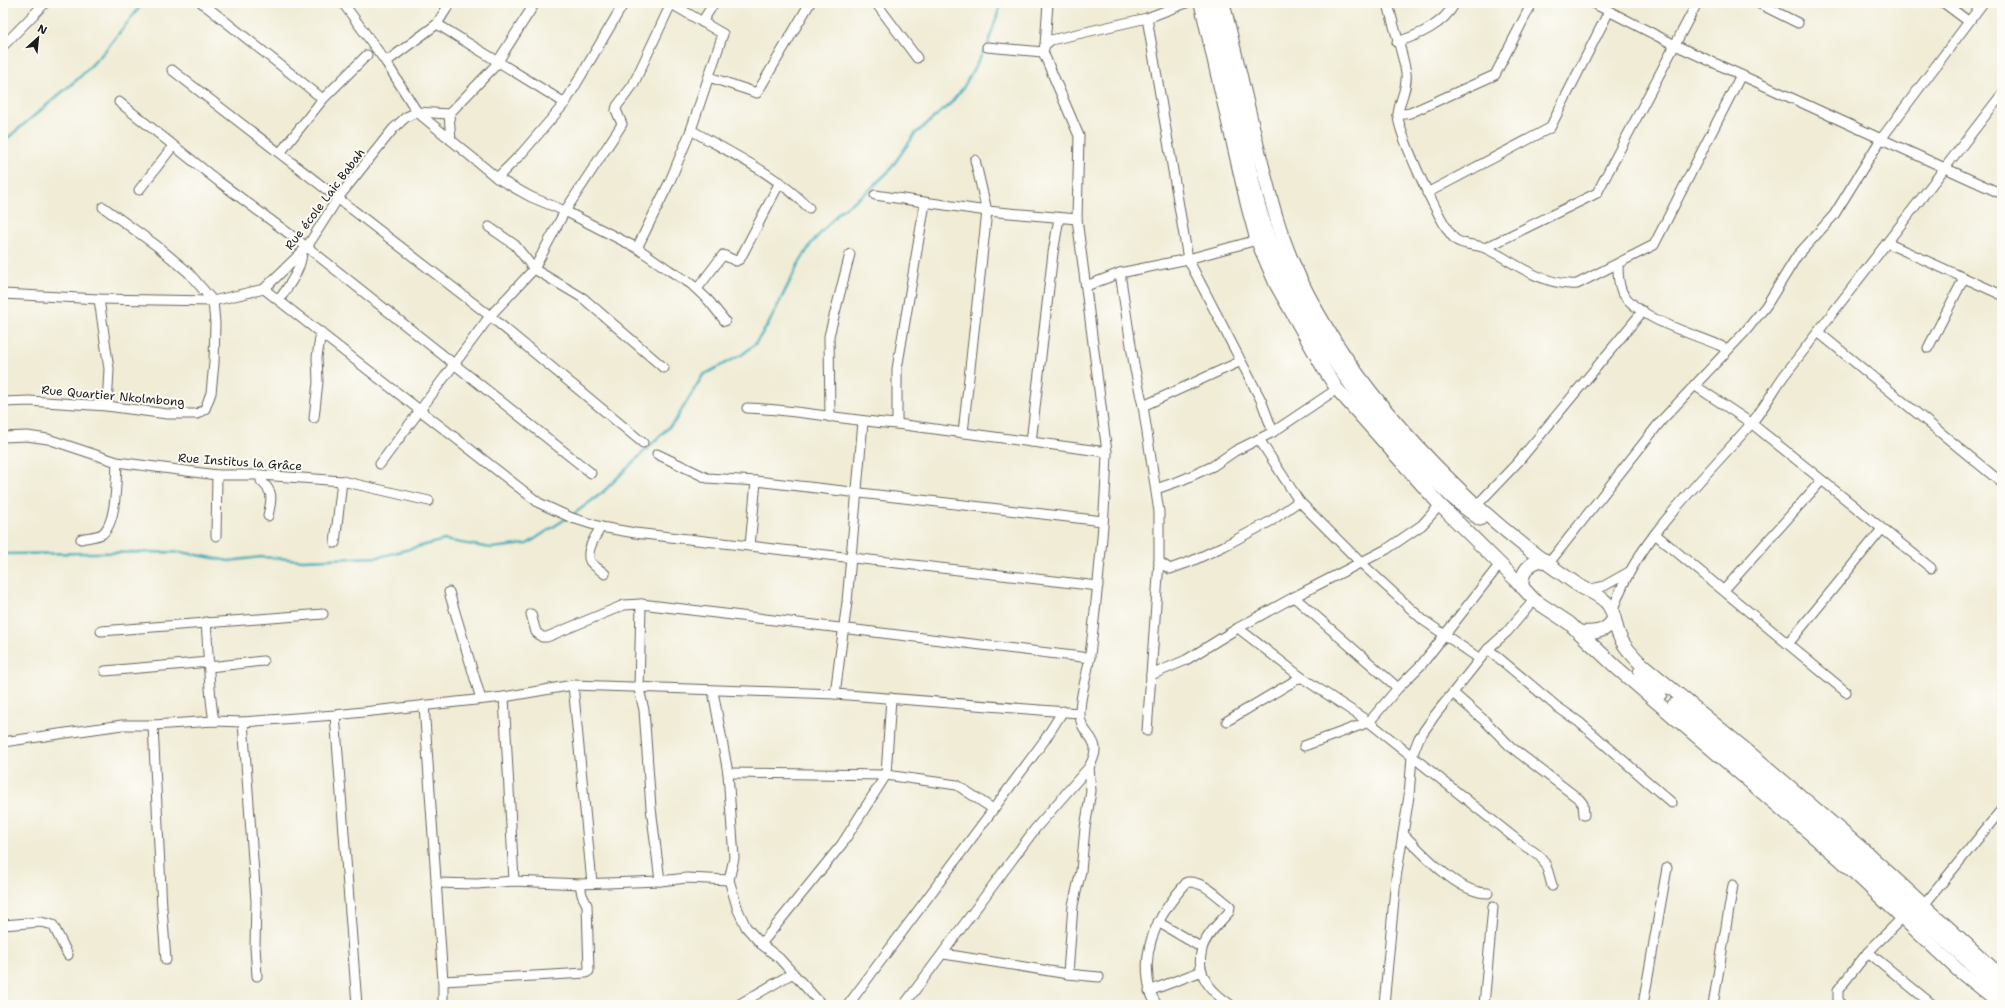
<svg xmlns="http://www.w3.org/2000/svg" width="2005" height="1008" viewBox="0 0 2005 1008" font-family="'Shantell Sans',sans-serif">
<rect width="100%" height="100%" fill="#fdfcf7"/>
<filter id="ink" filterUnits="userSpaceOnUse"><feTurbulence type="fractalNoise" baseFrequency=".025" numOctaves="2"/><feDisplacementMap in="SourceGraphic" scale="8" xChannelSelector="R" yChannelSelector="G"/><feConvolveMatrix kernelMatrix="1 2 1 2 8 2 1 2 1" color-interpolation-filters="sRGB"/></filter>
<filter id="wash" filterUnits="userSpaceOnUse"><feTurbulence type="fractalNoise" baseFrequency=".012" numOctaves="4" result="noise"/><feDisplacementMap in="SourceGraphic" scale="16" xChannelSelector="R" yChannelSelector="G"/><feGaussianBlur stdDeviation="0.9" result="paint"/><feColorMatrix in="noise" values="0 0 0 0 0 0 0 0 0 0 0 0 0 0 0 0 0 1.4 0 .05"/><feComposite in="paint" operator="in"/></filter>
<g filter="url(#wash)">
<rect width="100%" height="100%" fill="#f0ecd6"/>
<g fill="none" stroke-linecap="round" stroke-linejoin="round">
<g stroke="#3dadb9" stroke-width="2.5">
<polyline points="988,44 1001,3"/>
<polyline points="3,142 80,77 104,52 143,3"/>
<polyline points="571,516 602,493 675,421 703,375 743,354 755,344 769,323 798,265 811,244 839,212 867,192 889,171 915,134 951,103 963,88 985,49"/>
<polyline points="3,554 181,552 229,561 261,557 303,560 379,557 444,540 491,548 527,544 567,518"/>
</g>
</g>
</g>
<g filter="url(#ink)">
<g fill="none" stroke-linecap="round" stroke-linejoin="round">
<g stroke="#66655d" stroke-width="11">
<g id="street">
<polyline points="202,3 323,99"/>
<polyline points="343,3 386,62 417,112 451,140"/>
<polyline points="876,3 917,58"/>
<path d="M 1388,3 C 1393,26 1402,50 1406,73 C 1408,89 1399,100 1398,115 C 1397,131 1443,231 1456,240 C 1465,246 1476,244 1485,248 C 1490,250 1494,253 1499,255 C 1522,269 1549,286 1577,284 L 1654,245 L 1741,75"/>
<polyline points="1593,3 1675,45 2002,194"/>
<polyline points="1758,3 1798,23"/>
<polyline points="1944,3 1968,21"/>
<polyline points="1147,18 1188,259 1261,400 1273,432"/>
<polyline points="702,22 714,3"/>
<polyline points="437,24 565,103"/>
<path d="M 1397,42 C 1419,35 1443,25 1455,3"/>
<polyline points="1045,45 1048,3"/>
<polyline points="3,46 45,3"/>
<polyline points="987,47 1043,52"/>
<polyline points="386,62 437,24 450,3"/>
<polyline points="172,70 490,316 643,443"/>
<polyline points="709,77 757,93 810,3"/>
<polyline points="119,102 218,181 307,247 591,473"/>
<polyline points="449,114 451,140 497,178 531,197 565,211 637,248 669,270 691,284 709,301 725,321"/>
<polyline points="449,114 495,66 535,3"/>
<polyline points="1398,115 1410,113 1495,75 1532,3"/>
<path d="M 691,130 C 732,154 776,174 809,208"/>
<polyline points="280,153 323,99 367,55"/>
<polyline points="497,178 522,153 565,103 624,3"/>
<polyline points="139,190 173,146"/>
<polyline points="1427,193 1550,128 1609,11"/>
<polyline points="875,195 987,211 1077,219"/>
<polyline points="489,227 515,245 534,269 583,298 664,368"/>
<polyline points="1887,243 2002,295"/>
<polyline points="637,248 670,181 691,130 723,34 670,3"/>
<polyline points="1485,248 1597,193 1697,3"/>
<path d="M 1618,265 C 1618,274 1618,283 1622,292 C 1639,320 1692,333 1721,346 L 1727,350"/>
<polyline points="1120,273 1134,365 1143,406 1159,512 1159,562 1147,731"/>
<polyline points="1086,286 1120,273 1188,259 1257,240"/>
<polyline points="264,289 539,503 572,518 601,527 635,533 1098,586"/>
<polyline points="697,289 723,255 736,261 740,259 780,182"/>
<polyline points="3,294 99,299 213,301 264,289 307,247 338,198 393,129 406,117 417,112 449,114"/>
<polyline points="99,299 109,369 107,406"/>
<path d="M 279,300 C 289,285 301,271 302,252"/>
<polyline points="1818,332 2002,483"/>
<polyline points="1928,348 1964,278"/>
<polyline points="1694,385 1751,423 1931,568"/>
<polyline points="3,402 29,401 107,406 167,414 197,414 205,409 211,393 214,363 215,323 213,301 188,272 157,246 103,207"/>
<polyline points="1143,406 1239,362"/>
<path d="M 747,408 C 797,409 847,421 897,424 L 1107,452"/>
<polyline points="830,417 829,336 850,254"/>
<polyline points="314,418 318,382 317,357 321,332"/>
<polyline points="897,424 897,369 925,203"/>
<polyline points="963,433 987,211 975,160"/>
<polyline points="3,437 27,436 48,439 117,462 217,475 261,475 342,481 429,501"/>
<polyline points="1259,439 1299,501 1360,562 1423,620 1480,659"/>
<polyline points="1031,442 1053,253 1059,218"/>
<polyline points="657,454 707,478 756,481 1103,521"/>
<polyline points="380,464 490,316 534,269 565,211 619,129 622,124 616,110 617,106 633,85 671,4"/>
<path d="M 261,475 L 261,481 C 275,493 271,500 268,516"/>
<polyline points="1156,489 1182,480 1213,466 1235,451 1273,432 1337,389"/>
<polyline points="1477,505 1518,462 1643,311"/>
<path d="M 601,527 C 596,535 585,551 590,561 C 593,566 601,570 605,574"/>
<polyline points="1655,534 1846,692"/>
<polyline points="216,536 217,475"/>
<path d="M 81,539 C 87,537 97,537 102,534 C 117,523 116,480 117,462"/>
<polyline points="335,543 342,481"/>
<polyline points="750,546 756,481"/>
<polyline points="1159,562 1170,569 1192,561 1224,546 1271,521 1299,501"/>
<polyline points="1549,563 1661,421 1744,333 1766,306 1797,256 1834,215 1881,139 1983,3"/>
<polyline points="1587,590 1604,586 1629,572"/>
<polyline points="1724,590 1821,481"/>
<polyline points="449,592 481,699"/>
<polyline points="1294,597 1398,688"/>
<polyline points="641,604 639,689 644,710 651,808 660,881"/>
<path d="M 1613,611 C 1632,544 1705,478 1750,425 C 1762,411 1772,393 1783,377 L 2002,94"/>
<polyline points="531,614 536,632 542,637 547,637 624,605 641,604 1090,658"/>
<path d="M 206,622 C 209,655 208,689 214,721"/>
<path d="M 1238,628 L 1301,677 L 1369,722 L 1526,847 C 1547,858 1546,865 1552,886"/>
<polyline points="101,631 323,614"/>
<polyline points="1788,644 1882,529"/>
<polyline points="1488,649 1556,706 1579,722 1672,803"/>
<polyline points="209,667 263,661"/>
<polyline points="105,671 209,662"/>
<polyline points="1151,675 1186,660 1238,628 1294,597 1387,549 1422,525 1440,505"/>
<polyline points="573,685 592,883"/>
<polyline points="713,691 728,773 734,858 729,880 738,910 746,927 761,944 779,958 822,1005"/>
<polyline points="1453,693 1486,722 1511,747 1579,799 1583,804 1584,815"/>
<polyline points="835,694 847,602 863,422"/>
<polyline points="504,697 514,881"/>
<polyline points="424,705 443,981 443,1005"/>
<polyline points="335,715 357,1005"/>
<polyline points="1227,721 1301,677"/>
<polyline points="243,722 256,901 255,947 257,976"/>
<polyline points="153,725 162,908 166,960"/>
<polyline points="3,742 122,725 153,725 214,721 243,722 335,715 504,697 573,685 835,694 1079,713"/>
<polyline points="1304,746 1369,722 1398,688 1422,664 1500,564"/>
<polyline points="728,773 886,775 957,785 993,809"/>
<path d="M 1403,834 C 1424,854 1457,893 1488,893"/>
<polyline points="436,883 477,884 514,881 580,884 660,881 687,878 729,880"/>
<polyline points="1924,905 2002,809"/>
<polyline points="1158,922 1202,948"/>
<polyline points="3,925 41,922 53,925 68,955"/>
<polyline points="761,944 842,844 886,775 891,698"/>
<polyline points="1868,952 1933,1005"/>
<polyline points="944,954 1068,974 1099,977"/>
<polyline points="1068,974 1073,905 1081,871 1085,828 1091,791 1089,767"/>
<polyline points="443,981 586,973 589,971 587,905 582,895 580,884"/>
<polyline points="1149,991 1202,971"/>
<polyline points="738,1005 793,973"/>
<polyline points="848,1005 1044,741 1063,711"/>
<path d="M 904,1005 L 1035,829 L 1089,767 C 1107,736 1079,739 1080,712 C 1080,693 1088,674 1090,655 C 1098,588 1105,520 1107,452 L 1077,219 L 1079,136 L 1043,52 L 1045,45 L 1051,40 L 1147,18 L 1186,3"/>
<path d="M 1157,1005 C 1151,997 1149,989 1148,979 C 1143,941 1162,910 1187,882 C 1204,881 1217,896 1230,906 L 1229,912 C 1220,922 1205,936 1202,949 C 1195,975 1211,992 1231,1005"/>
<polyline points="1384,1005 1396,878 1409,796 1412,756 1419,738 1435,715 1488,649 1507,632 1534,600"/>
<polyline points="1484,1005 1493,907"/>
<polyline points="1643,1005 1667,868"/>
<polyline points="1713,1005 1733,885"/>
<polyline points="1841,1005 1838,999 1838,990 1868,952 1903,917"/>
</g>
</g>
<g stroke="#66655d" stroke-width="15">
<g id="secondary">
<polyline points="1201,3 1248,207 1257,240 1276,284 1324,369 1337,389 1440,505 1515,579 1534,600 1569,623 1617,668 1840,859 1958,970 2001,1005"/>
<path d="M 1212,3 C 1222,48 1232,93 1243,138 C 1249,165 1254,192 1262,217 C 1298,326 1369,419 1452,497 C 1460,505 1471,512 1480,519"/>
<path d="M 1223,3 C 1234,50 1246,98 1257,145 C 1267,184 1276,224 1292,261 C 1333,356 1401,435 1476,505 C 1507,533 1541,560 1575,583 C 1585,590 1597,593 1606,602 C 1615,611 1614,623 1619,635 C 1623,646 1631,653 1638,661 L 1763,764 L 1868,854 L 2002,977"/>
<path d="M 1522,587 C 1521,572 1529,561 1545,560"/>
<path d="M 1579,632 C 1593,633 1607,633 1614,618"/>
<polyline points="1640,672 1649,679 1660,694"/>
<polyline points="1674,705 1835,840 2002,992"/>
</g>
</g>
<use href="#street" stroke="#fff" stroke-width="9"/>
<use href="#secondary" stroke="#fff" stroke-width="13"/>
</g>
</g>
<g text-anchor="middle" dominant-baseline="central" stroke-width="4" stroke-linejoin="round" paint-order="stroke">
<g font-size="12" fill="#1c1c1c" stroke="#fdfcf7">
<text transform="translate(325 199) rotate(-53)">Rue école Laic Babah</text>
<text transform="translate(113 396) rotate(5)">Rue Quartier Nkolmbong</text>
<text transform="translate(240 462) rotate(4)">Rue Institus la Grâce</text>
</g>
</g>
<rect width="2005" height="1008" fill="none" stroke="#fdfcf7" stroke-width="16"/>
<g transform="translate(38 38) rotate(27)" stroke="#fdfcf7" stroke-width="3" paint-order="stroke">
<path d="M0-3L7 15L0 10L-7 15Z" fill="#1c1c1c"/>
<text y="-6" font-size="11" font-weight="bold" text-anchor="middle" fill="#1c1c1c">N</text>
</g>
</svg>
